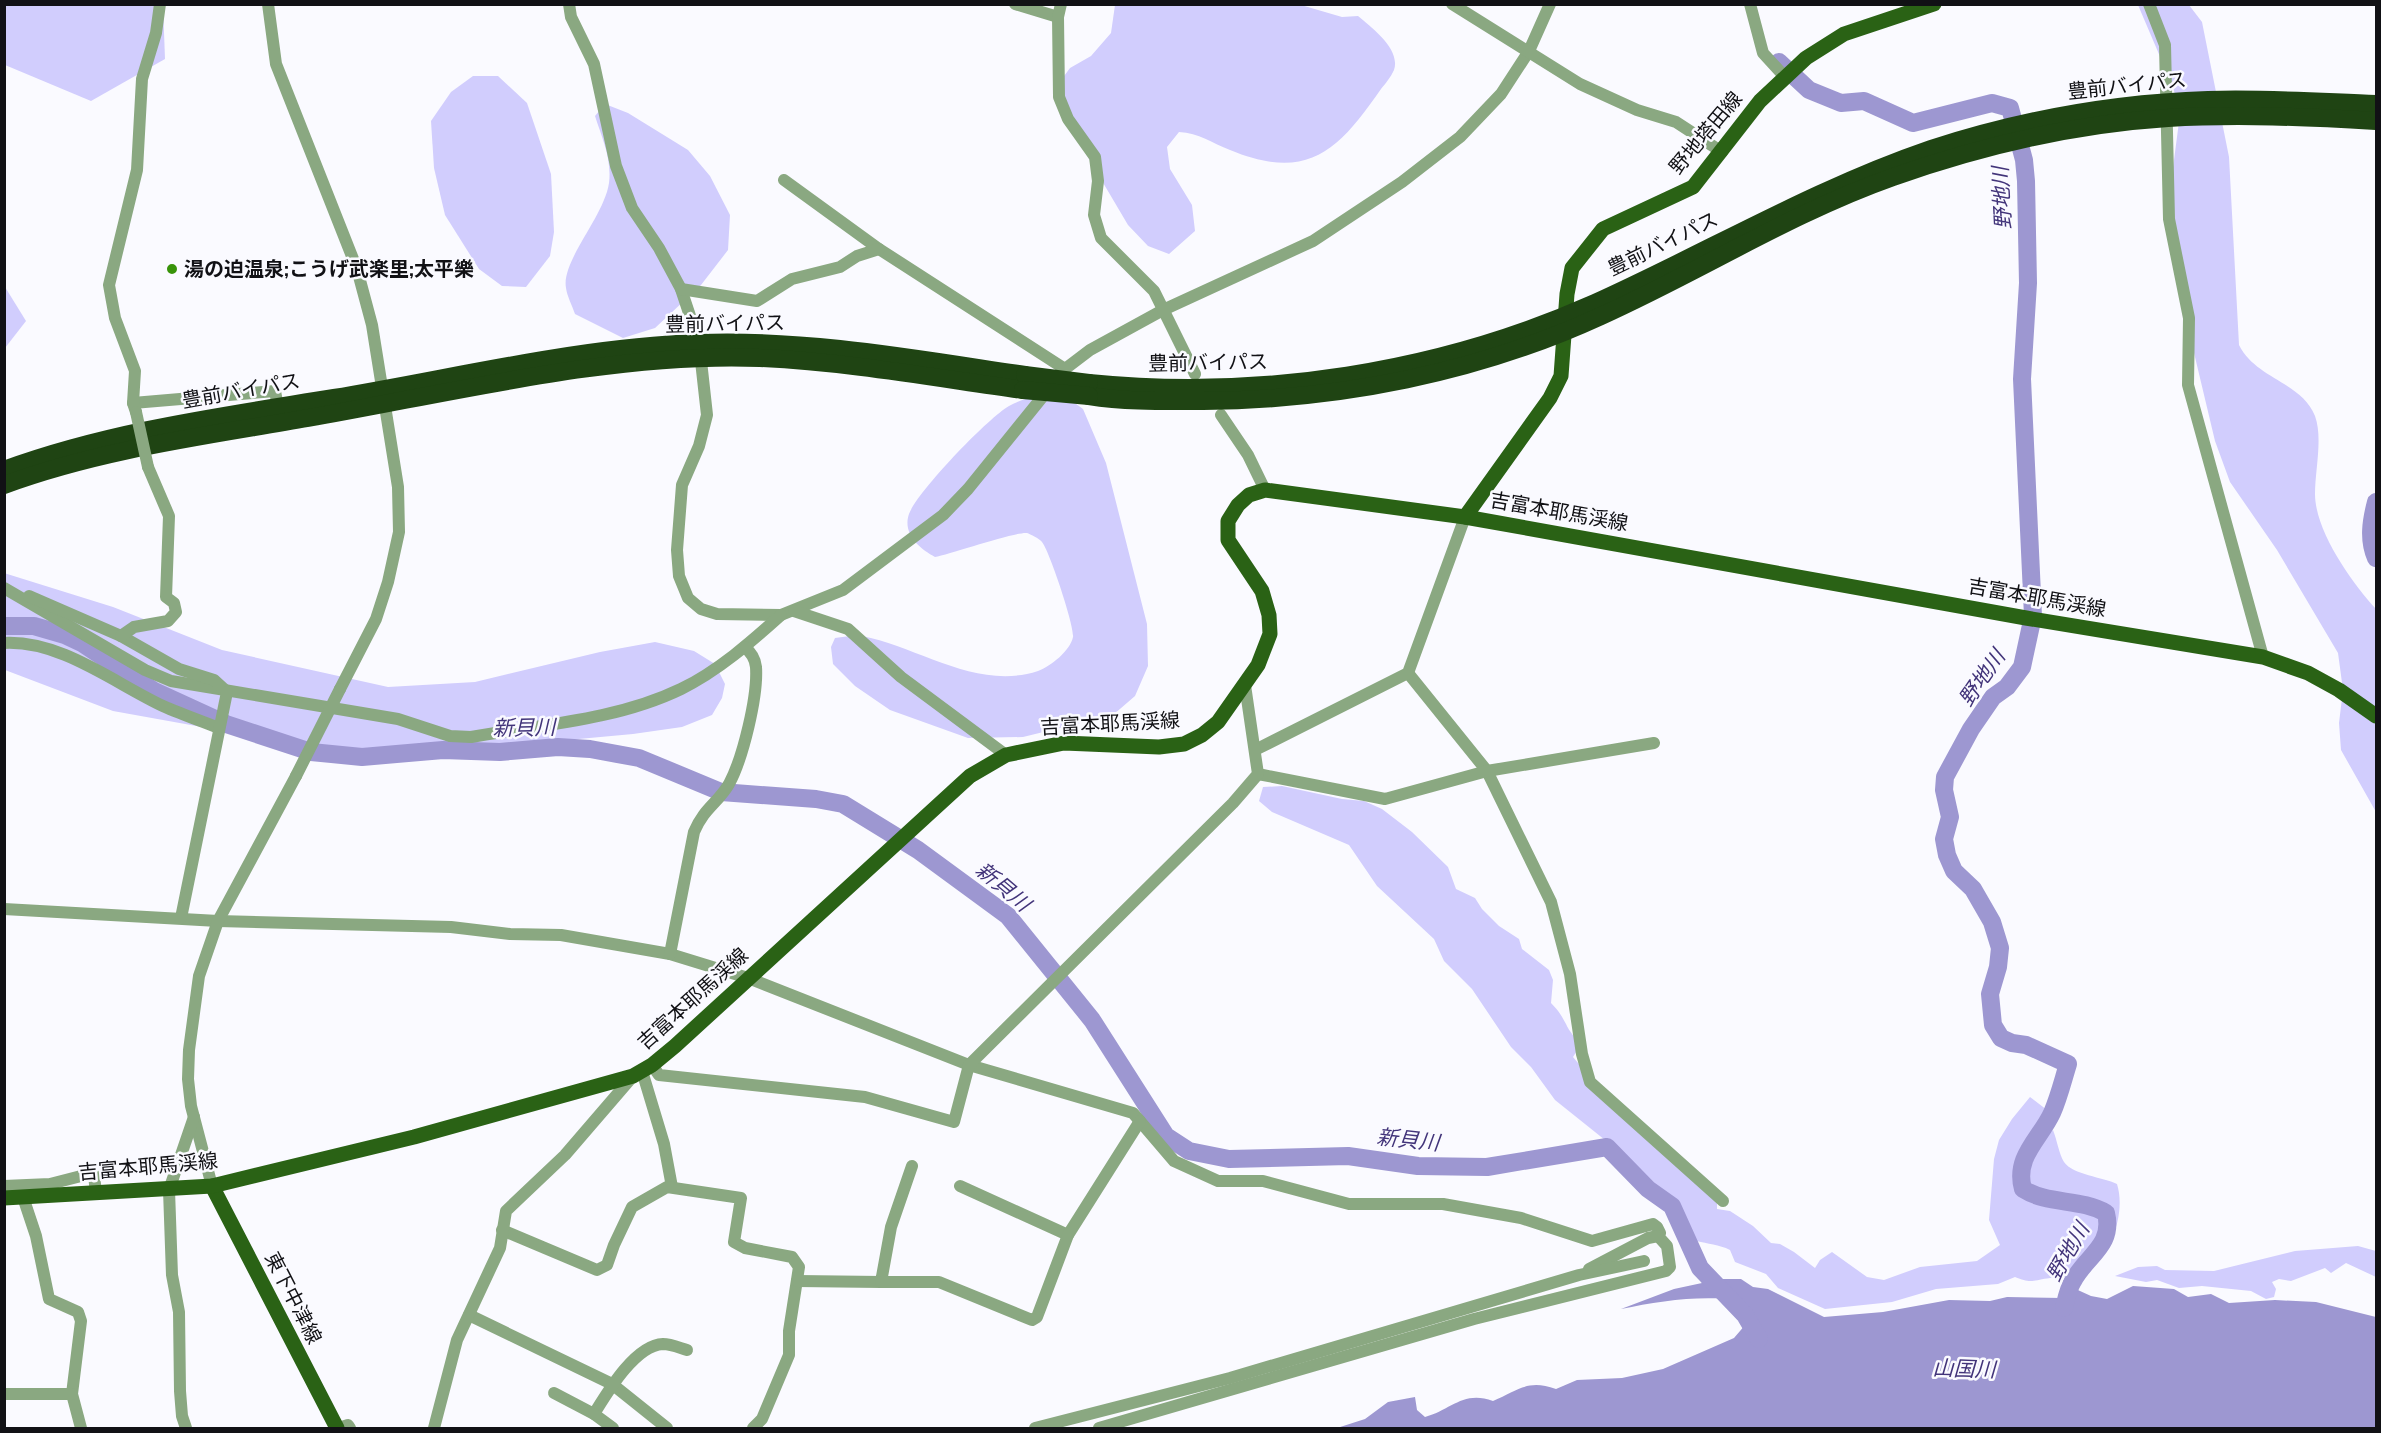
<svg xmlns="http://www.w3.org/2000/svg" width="2381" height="1433" viewBox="0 0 2381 1433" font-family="'Nunito Sans','Noto Sans JP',sans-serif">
<rect width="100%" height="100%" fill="#fafaff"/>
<g fill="#d1cdfd">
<polygon points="4,5 163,5 165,59 91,101 5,65"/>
<path d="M 1115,5 L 1301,5 L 1342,17 L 1358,16 C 1372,28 1401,49 1394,70 C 1391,77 1385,84 1381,89 C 1338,151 1308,182 1230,150 C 1212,143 1199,133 1179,132 L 1167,147 L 1170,169 L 1192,205 L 1195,231 L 1169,254 L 1148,246 L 1128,225 L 1066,120 L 1056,87 L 1070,68 L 1091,56 L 1111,33 Z"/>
<path d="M 2138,5 L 2189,5 L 2202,22 L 2229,157 L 2239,345 C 2256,379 2302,382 2315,416 C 2323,438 2315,470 2315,494 C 2315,531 2352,583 2376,609 L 2376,812 L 2341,750 L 2339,723 L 2343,690 L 2338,653 L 2277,550 L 2230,482 L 2215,441 L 2185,315 L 2171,183 L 2180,114 L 2173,87 Z"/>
<polygon points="473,76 498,76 527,103 551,174 554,232 550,256 526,287 502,286 479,269 445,215 434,168 431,121 451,92"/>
<path d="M 605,104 L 628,113 L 688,150 L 710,176 L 730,215 L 728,250 L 701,285 L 655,328 L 623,338 L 575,314 C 572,305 567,296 566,288 C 561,261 604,217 609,183 C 612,159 602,138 595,116 Z"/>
<polygon points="5,287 26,321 5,348 4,348"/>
<path d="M 1057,390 L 1083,409 L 1106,463 L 1147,624 L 1148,666 L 1135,696 L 1113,715 L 1023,737 L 968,738 L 890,710 L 855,686 L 833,664 L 831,647 L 835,638 C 844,637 854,635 862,636 C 919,647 977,691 1038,671 C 1051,666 1070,651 1073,637 C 1075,627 1049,550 1042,542 C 1040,539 1030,534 1027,533 C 1018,531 950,554 935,557 C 920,549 902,534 909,514 C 917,492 988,418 1009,406 C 1023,398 1042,395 1057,390 Z"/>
<polygon points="4,573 113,607 222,650 388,687 475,682 600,652 655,642 694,651 715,664 725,684 722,698 712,715 682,727 633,734 427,753 297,744 113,711 5,670"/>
<path d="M 1282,786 L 1342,799 L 1364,801 L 1382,809 L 1412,832 L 1448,867 L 1456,889 L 1475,898 L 1482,909 L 1499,926 L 1519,939 L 1522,949 L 1549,970 L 1553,980 L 1551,1003 C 1559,1011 1561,1015 1566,1024 C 1569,1032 1576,1037 1580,1046 L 1573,1057 L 1594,1082 L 1690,1172 C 1698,1188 1706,1190 1717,1202 L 1717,1209 L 1730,1211 L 1753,1226 L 1771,1243 L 1780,1244 L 1794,1252 L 1815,1268 L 1820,1260 L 1832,1252 L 1867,1277 L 1884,1280 L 1920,1267 L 1977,1261 L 2000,1245 L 1989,1220 L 1994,1159 L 1999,1140 L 2012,1119 L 2030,1097 L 2047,1110 L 2046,1136 L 2053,1130 C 2057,1140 2059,1154 2064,1162 C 2073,1175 2103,1177 2117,1184 C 2127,1216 2108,1266 2074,1276 C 2067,1278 2058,1277 2050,1278 C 2034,1280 2031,1284 2015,1277 L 1998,1284 L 1936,1289 L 1892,1302 L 1825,1309 L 1778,1288 L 1766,1274 L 1735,1262 L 1730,1250 C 1707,1238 1675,1249 1681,1212 L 1673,1200 L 1653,1188 L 1605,1140 L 1555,1100 L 1531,1067 L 1511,1047 L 1472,989 L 1444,961 L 1434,939 L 1377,886 L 1349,845 L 1272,812 L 1259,801 L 1263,787 Z"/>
<polygon points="2358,1246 2376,1251 2376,1277 2346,1263 2331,1273 2325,1268 2291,1281 2279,1279 2272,1282 2276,1289 2274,1297 2266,1299 2251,1291 2202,1286 2179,1288 2157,1280 2146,1282 2115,1276 2138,1267 2157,1266 2165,1270 2214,1271 2295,1251"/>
</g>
<path fill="#9d97d1" d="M 1698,1258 L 1714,1279 L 1741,1279 L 1753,1287 L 1768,1289 L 1824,1317 L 1883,1312 L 1949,1300 L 1990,1301 L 2007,1297 L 2062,1298 L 2069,1286 L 2091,1296 L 2107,1299 L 2133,1286 L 2174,1289 L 2188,1297 L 2211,1294 L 2229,1303 L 2275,1300 L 2316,1302 L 2376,1317 L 2376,1428 L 1337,1428 L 1365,1419 L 1388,1402 L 1415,1397 L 1417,1410 L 1425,1417 C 1451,1410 1463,1390 1493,1401 C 1518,1390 1528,1379 1556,1389 L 1577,1380 L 1622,1378 L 1663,1369 L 1734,1338 L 1746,1324 L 1748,1312 L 1725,1306 L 1738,1300 C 1699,1295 1659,1301 1621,1309 L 1674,1289 L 1702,1283 L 1693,1260 Z"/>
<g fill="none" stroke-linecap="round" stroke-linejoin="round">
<g stroke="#9d97d1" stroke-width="18">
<path d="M 1779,62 L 1809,90 L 1841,103 L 1864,101 L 1913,123 L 1992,103 L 2010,108 L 2024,160 L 2026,181 L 2028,283 L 2022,379 L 2033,616 L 2022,667 L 2007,687 L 1993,697 L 1971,729 L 1945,777 L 1944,790 L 1950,817 L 1944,839 L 1947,855 L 1954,871 L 1973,889 L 1992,922 L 2000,948 L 1998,967 L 1990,994 L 1993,1025 L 2001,1038 L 2012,1043 L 2026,1045 L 2068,1064 C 2063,1080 2059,1097 2052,1113 C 2040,1139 2014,1157 2023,1189 C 2048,1205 2080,1198 2106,1213 C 2114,1246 2086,1256 2073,1281 C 2068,1289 2066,1300 2064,1308"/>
<path d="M 2376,502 C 2371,521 2368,540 2376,558"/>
<polyline points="4,626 34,626 65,635 82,643 154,691 226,724 311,752 362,757 443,750 500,752 558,747 590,749 639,758 721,792 816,799 843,804 918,850 1008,916 1092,1020 1166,1136 1189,1151 1229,1159 1348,1156 1418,1166 1487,1167 1607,1147 1648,1189 1672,1206 1700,1268 1745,1315 1759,1339"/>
</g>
<g stroke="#8aa881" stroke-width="12">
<polyline points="268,4 276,64 357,269 372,325 398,487 399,532 388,582 376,619 340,689"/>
<polyline points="569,4 571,17 594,64 616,166 632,208 659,248 681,289 699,343 707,415 699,446 682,485 677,550 679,576 688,598 701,609 717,614 781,615 843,590 943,515 968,489 1065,369 1090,350 1163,310 1313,241 1402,182 1460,137 1501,94 1529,51 1550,4"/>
<polyline points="1015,4 1058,17"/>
<polyline points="1061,4 1058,17 1059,97 1068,119 1095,157 1098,181 1094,215 1101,238 1154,291 1195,374"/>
<polyline points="1452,4 1580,84 1637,110 1676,122 1722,152"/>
<polyline points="1750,4 1763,53 1784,76"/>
<polyline points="2149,4 2165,45 2169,219 2189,318 2188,385 2263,657"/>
<polyline points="784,180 879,249 1065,369"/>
<polyline points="681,289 757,301 792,279 840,267 857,256 879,249"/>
<polyline points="133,403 275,391 278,407"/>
<polyline points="136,412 133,403 135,371 115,318 109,285 137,170 142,79 156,33 160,4"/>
<polyline points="1221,415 1248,455 1265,490"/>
<path d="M 4,588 L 145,670 L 171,681 L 398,719 L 450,736 L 471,737 C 540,725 617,720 681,689 C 718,671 751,642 781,615"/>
<polyline points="29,596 121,636 179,669 214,680 226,691"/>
<polyline points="794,611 848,629 901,677 1006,755"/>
<polyline points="121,636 134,627 168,621 176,612 174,603 166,597 169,516 148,467"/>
<path d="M 4,643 C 61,640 114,683 163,706 C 181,714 201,721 219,728"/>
<polyline points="1408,673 1487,771 1551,902 1570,974 1582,1054 1590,1082 1723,1201"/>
<polyline points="1255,750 1408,673 1465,517"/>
<polyline points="1258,774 1385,799 1487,771 1654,743"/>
<polyline points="4,909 218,921 451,927 510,934 561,935 670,954 748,978 969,1065 1133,1113 1174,1161 1218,1181 1263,1181 1349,1204 1443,1204 1521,1218 1592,1241 1653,1224 1657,1227 1660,1233 1658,1236 1667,1246 1670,1267 1666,1271 1474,1319 1099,1428"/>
<polyline points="181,918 227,692"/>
<path d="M 670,954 L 694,832 C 704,808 718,803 729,784 C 743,758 758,696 756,667 C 755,658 751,653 745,647"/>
<polyline points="652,1065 659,1075 865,1097 954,1122 969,1065 1233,803 1258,774 1245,685"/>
<polyline points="642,1071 664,1144 672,1187"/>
<polyline points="4,1186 50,1184 85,1175 94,1175 96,1193"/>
<polyline points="212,1186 191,1106 188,1079 189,1050 199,976 218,921 296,776"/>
<polyline points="960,1186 1068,1235"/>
<polyline points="23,1197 36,1236 49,1299 78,1312 81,1321 72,1394 81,1428"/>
<polyline points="502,1230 597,1270 607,1265 614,1245 632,1207 667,1187 741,1198 734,1242 745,1248 792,1257 799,1267 789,1331 789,1355 762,1419 753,1428"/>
<polyline points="1589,1269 1648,1238 1658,1236"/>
<polyline points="797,1281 881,1282 891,1227 912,1166"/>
<polyline points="881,1282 939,1282 1032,1320 1037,1317 1068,1235 1140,1121"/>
<polyline points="469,1315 612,1384 667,1428"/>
<path d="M 554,1393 L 594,1414 C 607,1393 635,1345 663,1344 C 671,1344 680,1348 687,1350"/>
<polyline points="4,1394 72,1394"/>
<polyline points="594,1414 613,1428"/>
<polyline points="186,1428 182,1416 180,1391 179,1312 172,1275 169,1190 194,1117"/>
<polyline points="339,1428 348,1425 350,1428"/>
<polyline points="434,1428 457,1340 500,1248 506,1211 565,1155 633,1076"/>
<polyline points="1035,1428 1230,1378 1579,1275 1644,1261"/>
</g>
<g stroke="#2a6215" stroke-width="15">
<polyline points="1465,517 1550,398 1561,376 1567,294 1572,268 1603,229 1693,187 1760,101 1806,58 1844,34 1934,4"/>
<polyline points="212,1186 337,1428"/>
<polyline points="4,1198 212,1186 414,1137 633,1076 652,1065 675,1046 970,776 1006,755 1064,743 1159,747 1184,744 1202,735 1218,722 1258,665 1270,634 1269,615 1262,591 1228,540 1228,521 1238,505 1249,495 1265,490 1465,517 2026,618 2263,657 2308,673 2339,690 2376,716"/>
</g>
<g stroke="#1f4413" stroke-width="18">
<path d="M 1089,383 C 1260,400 1438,373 1595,303 C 1708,252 1814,189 1931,149 C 2020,120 2115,103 2208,100 C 2264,98 2321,102 2376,104"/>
<path d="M 1089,396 C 1127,402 1165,401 1203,401 C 1339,400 1477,373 1601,316 C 1699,272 1791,213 1893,177 C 1981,146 2074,124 2168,118 C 2238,114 2307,117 2376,121"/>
<path d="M 4,470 C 110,431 224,416 334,398 C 455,378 577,347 699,343 C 809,339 917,359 1025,375"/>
<path d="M 4,485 C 102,449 206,436 308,418 C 452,393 615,352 760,358 C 848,362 936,378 1023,390"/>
</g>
<g stroke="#8aa881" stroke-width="12">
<polyline points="136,412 148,467"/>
<polyline points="296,776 340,689"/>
</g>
<g stroke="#1f4413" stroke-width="18">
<polyline points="1025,375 1089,383"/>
<polyline points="1023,390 1089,396"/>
</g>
</g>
<circle fill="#389309" stroke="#fafaff" stroke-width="2" cx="172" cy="269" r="6"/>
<g text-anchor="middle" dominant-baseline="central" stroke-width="5" stroke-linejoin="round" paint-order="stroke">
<g font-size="20" fill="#111115" stroke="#fafaff">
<text transform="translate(2127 86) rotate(-6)">豊前バイパス</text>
<text transform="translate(1706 133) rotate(-50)">野地塔田線</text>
<text transform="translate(1663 244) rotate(-26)">豊前バイパス</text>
<text transform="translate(725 324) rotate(-1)">豊前バイパス</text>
<text transform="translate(1208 363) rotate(-1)">豊前バイパス</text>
<text transform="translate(241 391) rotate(-10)">豊前バイパス</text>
<text transform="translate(1559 512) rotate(10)">吉富本耶馬渓線</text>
<text transform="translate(2037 598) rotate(10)">吉富本耶馬渓線</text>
<text transform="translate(1110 724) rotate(-3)">吉富本耶馬渓線</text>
<text transform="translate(693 999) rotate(-42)">吉富本耶馬渓線</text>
<text transform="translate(148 1167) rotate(-5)">吉富本耶馬渓線</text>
<text transform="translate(293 1298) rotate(63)">東下中津線</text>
</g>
<g font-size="20" font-weight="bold" fill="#111115" stroke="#fafaff" text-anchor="start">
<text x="184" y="269">湯の迫温泉;こうげ武楽里;太平樂</text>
</g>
<g font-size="21" font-style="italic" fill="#42347a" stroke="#fafaff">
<text transform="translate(2002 198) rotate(-93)">野地川</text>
<text transform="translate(1982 678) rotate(-55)">野地川</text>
<text transform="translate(524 728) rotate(-1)">新貝川</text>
<text transform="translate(1003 887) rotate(40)">新貝川</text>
<text transform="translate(1408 1140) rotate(6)">新貝川</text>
<text transform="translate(2068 1252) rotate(-60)">野地川</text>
<text transform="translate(1964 1369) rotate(2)">山国川</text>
</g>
</g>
<rect width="2381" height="1433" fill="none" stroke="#111115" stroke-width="12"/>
</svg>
